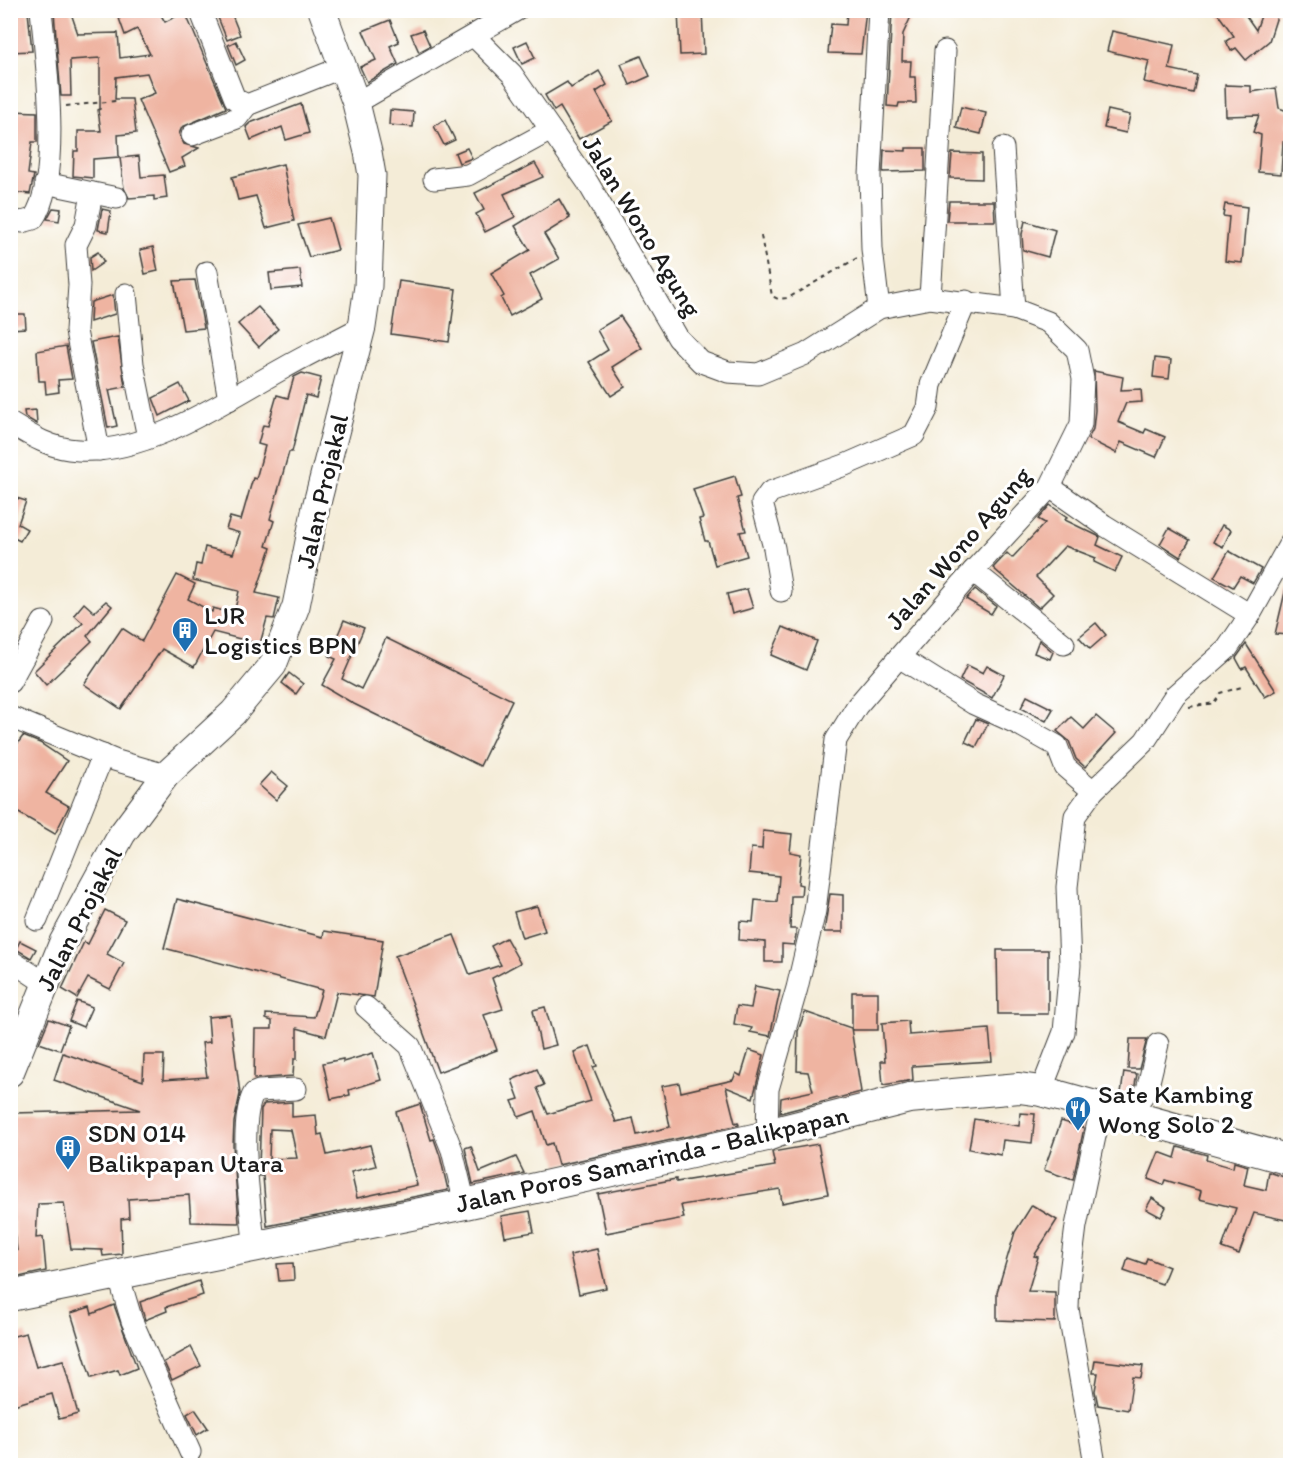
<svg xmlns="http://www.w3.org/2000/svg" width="1301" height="1476" viewBox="0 0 1301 1476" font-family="Itim,sans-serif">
<rect width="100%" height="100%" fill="#fff"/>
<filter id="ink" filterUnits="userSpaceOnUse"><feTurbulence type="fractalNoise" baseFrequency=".0167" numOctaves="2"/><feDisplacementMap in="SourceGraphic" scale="12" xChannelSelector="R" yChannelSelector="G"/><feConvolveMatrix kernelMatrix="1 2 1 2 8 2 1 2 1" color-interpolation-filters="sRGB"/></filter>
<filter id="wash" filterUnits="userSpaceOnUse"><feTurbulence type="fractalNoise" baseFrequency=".008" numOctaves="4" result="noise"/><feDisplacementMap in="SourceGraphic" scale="24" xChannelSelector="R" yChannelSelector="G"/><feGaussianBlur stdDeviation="1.35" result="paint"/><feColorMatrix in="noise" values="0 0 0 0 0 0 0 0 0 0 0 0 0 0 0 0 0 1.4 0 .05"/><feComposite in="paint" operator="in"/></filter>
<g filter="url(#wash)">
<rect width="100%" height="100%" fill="#f4ecd7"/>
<g id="blocks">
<g fill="#efb4a1" fill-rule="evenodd">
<polygon points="58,10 70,10 78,34 118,33 120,58 150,54 137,29 125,35 116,10 158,10 165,22 185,12 226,108 182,127 179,134 184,144 199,148 182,158 185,166 169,172 138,100 155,93 147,73 116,77 115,99 132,99 136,133 118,135 119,157 93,159 93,178 73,176 74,151 78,151 78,131 101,131 98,110 100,109 100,58 70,60 71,96 61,96 54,12"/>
<polygon points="215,10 230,10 240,35 227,40"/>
<polygon points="678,10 702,10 704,54 680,55"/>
<polygon points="847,10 866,10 861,54 828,53 831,24 846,25"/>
<polygon points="892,10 914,10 903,34 902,61 911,61 910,77 915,77 916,103 899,103 898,107 887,106"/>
<polygon points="1215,10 1242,10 1256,30 1263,10 1279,10 1269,41 1246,60 1236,48 1231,51 1226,41 1234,36"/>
<polygon points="10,12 28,12 32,51 10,52"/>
<polygon points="390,20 399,42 390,46 398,64 367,82 360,67 376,60 363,31"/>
<polygon points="423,30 430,46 419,52 411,34"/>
<polygon points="1112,31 1174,45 1169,69 1197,75 1193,93 1144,82 1149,61 1107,51"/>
<polygon points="236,41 245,60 236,65 228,45"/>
<polygon points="527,41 535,58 522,64 514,47"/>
<polygon points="641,56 650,76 630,85 621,64"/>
<polygon points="599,71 607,85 596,92 612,121 579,139 560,107 554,111 545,95 567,82 571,88"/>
<polygon points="1225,85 1251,86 1251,92 1276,88 1279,108 1290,112 1286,126 1290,128 1290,145 1283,142 1281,174 1258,172 1261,135 1253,132 1259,115 1226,116"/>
<polygon points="301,104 309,133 286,140 282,127 251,140 246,127 250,123"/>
<polygon points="961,107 986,113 981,134 956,128"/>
<polygon points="390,110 414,112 413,127 389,125"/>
<polygon points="1108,110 1130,115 1126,133 1104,128"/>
<polygon points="10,111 37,112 37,142 32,142 28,174 34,175 30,194 10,192"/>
<polygon points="445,120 455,140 444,145 434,126"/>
<polygon points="467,148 472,158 459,163 455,153"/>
<polygon points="906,148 925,148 925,171 883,172 884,150 906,151"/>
<polygon points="952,153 982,154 982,179 950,178"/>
<polygon points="139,156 141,177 164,175 167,198 154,200 154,196 129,198 124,188 120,158"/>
<polygon points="535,163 543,177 504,194 515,217 485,232 476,214 484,210 475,193"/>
<polygon points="283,164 294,221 266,228 256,196 238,200 232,177"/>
<polygon points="559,199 570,218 544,234 559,259 530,275 542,299 510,316 501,298 504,296 491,273 530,250 515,226"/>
<polygon points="949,201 994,201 995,221 947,221"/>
<polygon points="1225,204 1247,207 1242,263 1225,261 1229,217 1223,216"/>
<polygon points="53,208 61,209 59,221 47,219"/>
<polygon points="102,209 111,211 108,232 98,230"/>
<polygon points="329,218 338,250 309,257 298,225"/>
<polygon points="1025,221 1055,230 1048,257 1023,250 1022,234"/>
<polygon points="153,247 158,271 145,274 140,250"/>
<polygon points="98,252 104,262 91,271 90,257"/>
<polygon points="300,270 302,287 271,290 269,273"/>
<polygon points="195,280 204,328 183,330 174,281"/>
<polygon points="399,281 456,289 449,342 391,334"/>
<polygon points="113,295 115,314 90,322 91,302"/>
<polygon points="258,307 278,329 259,347 238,324"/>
<polygon points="10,314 25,314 26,328 10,329"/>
<polygon points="620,316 642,348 612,367 625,387 611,396 589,362 608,350 597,330"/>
<polygon points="118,337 125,387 109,390 117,426 108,428 91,342"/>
<polygon points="66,346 72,379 58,380 59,392 46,394 45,381 39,381 37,351"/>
<polygon points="1155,358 1171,360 1169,379 1153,377"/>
<polygon points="1094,371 1123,377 1121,390 1141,389 1142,402 1126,403 1118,422 1144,433 1146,429 1165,437 1156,457 1121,442 1116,453 1088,439 1093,429 1095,410"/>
<polygon points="302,373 321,378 316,398 306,395 292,452 289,452 270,519 274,521 266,546 271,548 256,593 279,598 274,619 267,618 260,644 213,632 194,667 162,649 121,709 84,684 122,628 142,641 177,575 195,584 188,599 212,612 213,608 234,614 239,591 193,580 196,564 201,565 205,547 233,554 240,533 226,529 230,517 241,520 253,478 256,479 265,446 258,444 263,425 268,426 277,395 288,398 294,377"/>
<polygon points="180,384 189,401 160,416 153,398"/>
<polygon points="36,410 37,424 25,417 24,411"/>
<polygon points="735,476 741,497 737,498 746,531 740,532 747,556 715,565 708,541 705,541 699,519 703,518 693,489"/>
<polygon points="10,496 26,501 18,524 27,529 20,541 14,538 10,541"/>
<polygon points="1050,505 1067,517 1065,520 1100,537 1097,545 1122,557 1115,572 1094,562 1096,558 1065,546 1036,577 1053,594 1039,608 993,568 1007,553 1012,558 1045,523 1038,519"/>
<polygon points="1222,525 1231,530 1223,547 1213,542"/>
<polygon points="1169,528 1190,540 1180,557 1160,544"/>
<polygon points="1229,551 1261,569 1253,583 1240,576 1233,587 1214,577"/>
<polygon points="1286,588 1290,588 1290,635 1275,634"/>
<polygon points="747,589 753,608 732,614 727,594"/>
<polygon points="975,589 996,606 991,614 966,599"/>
<polygon points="106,601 112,606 87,636 92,641 46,685 34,671 83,623 74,615 84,603 94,612"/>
<polygon points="344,620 364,628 342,679 361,689 386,638 512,700 480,766 354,704 322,685 336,659 329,656"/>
<polygon points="1096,623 1106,635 1090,649 1079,637"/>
<polygon points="783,627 817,641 806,670 771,655"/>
<polygon points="1039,640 1053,652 1050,659 1034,653"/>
<polygon points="1246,644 1276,691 1265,697 1246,667 1242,669 1236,658"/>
<polygon points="967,665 983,673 987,666 1004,675 992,698 960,680"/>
<polygon points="289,673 303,684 296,694 282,683"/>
<polygon points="1027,696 1053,709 1046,721 1021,708"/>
<polygon points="1096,716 1116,733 1085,767 1076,759 1069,741 1057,731 1071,717 1084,729"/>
<polygon points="976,719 988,724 976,747 965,742"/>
<polygon points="23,736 40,743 67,761 46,793 69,806 55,834 10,808 10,754"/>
<polygon points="271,772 288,786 276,800 259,785"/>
<polygon points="763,831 792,834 790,852 801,854 798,884 802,885 801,896 791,896 790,929 796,929 796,936 794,945 782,944 782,962 765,962 765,942 739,940 740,921 753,922 755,900 777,902 779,876 749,873 751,848 762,849"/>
<polygon points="830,894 843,895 843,932 824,932"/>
<polygon points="177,899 323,937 324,931 383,940 374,997 337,992 326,1036 297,1028 297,1059 294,1059 293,1076 254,1079 255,1029 272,1029 272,1021 266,1019 266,1014 314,1017 322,990 164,948"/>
<polygon points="537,906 545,931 522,938 514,912"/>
<polygon points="105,910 125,920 107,954 124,963 110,989 88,978 77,998 62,989 84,942 88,944"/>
<polygon points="454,935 470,975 501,965 491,946 506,938 520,963 492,978 503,1009 484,1015 497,1050 438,1072 395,956"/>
<polygon points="20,941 36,949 31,958 16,949"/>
<polygon points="997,950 1048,950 1048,1014 998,1014"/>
<polygon points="755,986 780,991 770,1036 750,1032 752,1028 734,1024 737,1006 751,1008"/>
<rect x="852" y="992" width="26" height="38"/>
<polygon points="77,1001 92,1007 83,1027 69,1021"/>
<polygon points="545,1007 556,1045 541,1049 533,1010"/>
<polygon points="805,1012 851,1028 861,1092 780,1113 781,1098 813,1091 808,1072 797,1071 798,1031"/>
<polygon points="230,1015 240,1094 234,1122 233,1145 239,1223 191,1222 189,1195 128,1199 129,1218 121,1219 122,1254 103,1256 102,1250 71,1249 64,1203 38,1204 36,1238 43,1237 46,1271 19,1277 10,1260 10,1251 17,1251 14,1222 10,1222 10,1138 14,1138 13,1113 140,1110 54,1080 63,1053 143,1081 144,1055 164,1055 163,1080 207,1077 202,1043 210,1042 208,1017"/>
<polygon points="49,1019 69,1026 60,1050 39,1043"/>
<polygon points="908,1021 909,1035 989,1029 992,1061 912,1066 913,1080 883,1085 881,1061 885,1061 882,1023"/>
<polygon points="1130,1039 1147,1039 1139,1069 1128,1069"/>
<polygon points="590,1046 597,1066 593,1067 616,1122 633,1118 637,1135 670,1127 662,1086 679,1083 681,1092 733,1080 736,1073 741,1076 749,1050 764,1055 753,1098 726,1087 735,1123 738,1122 739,1125 558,1165 552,1143 546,1145 535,1111 519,1117 512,1101 519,1099 512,1080 537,1069 544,1085 537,1088 548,1114 591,1101 574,1052"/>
<polygon points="373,1053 381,1080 349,1090 350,1095 331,1099 323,1063 343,1059 343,1062"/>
<polygon points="1124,1072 1137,1074 1135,1085 1128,1094 1121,1093"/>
<path d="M 292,1102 L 292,1117 L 316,1115 L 318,1135 L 322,1134 L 327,1155 L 370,1145 L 376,1166 L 351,1172 L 357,1198 L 417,1185 L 396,1112 L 420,1104 L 431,1140 L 434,1139 L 440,1156 L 448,1190 L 267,1226 L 263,1176 L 260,1176 L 259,1168 L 261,1109 L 264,1104 ZM 270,1129 L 291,1130 L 297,1158 L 269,1159 Z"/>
<polygon points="1020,1113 1035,1114 1032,1143 1003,1140 1001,1155 969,1149 974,1119 1019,1126"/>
<polygon points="1061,1121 1084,1128 1073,1180 1044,1170"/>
<polygon points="818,1144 828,1194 782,1203 780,1189 681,1205 684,1218 606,1233 598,1194 676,1179 676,1182 775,1166 772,1152"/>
<polygon points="471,1146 480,1172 516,1157 524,1173 473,1184 465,1148"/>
<polygon points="1178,1147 1207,1155 1206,1160 1233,1168 1234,1162 1248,1166 1244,1185 1266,1190 1269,1172 1290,1179 1290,1221 1254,1213 1239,1254 1222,1248 1236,1208 1199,1199 1201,1191 1165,1180 1163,1185 1148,1179 1159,1152 1175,1158"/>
<polygon points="1152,1198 1166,1207 1161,1217 1146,1209"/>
<polygon points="1032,1205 1057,1220 1034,1256 1038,1257 1028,1291 1055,1292 1055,1322 997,1320 997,1292 1015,1232"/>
<polygon points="530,1211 534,1232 505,1237 501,1216"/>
<polygon points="597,1249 606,1288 579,1294 570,1255"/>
<polygon points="1128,1258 1145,1264 1147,1258 1169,1267 1162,1284 1124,1271"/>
<polygon points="293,1263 294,1280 279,1281 277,1264"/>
<polygon points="199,1281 203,1295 166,1307 167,1311 145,1320 140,1302"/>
<polygon points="114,1305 137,1368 120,1375 118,1370 91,1378 71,1313 90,1307 92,1314"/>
<polygon points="26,1333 36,1367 63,1360 78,1414 59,1419 52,1394 10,1406 10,1337"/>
<polygon points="191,1347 201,1366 172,1380 164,1362"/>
<polygon points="1095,1360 1143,1366 1141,1378 1133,1377 1128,1410 1098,1405 1095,1391 1098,1373 1093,1373"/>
<polygon points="195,1409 208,1428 197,1435 187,1414"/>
</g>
</g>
</g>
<g filter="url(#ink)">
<use href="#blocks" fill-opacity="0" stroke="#3c3b38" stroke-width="1.5"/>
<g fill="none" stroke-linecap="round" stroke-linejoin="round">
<g stroke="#3c3b38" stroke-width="23">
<g id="minor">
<polyline points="200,10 235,99 247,105 343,67"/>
<polyline points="879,10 870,175 872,249 879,308"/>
<polyline points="474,36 512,74 588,183 678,338 701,362 728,372 758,374 806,354 879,308 930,298 1014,309 1048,322 1077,350 1083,379 1081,424 1050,487 973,571 857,706 836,740 815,911 797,988 768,1089 767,1136"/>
<polyline points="356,103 517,10"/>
<polyline points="192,135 237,118 247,105"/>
<polyline points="1003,148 1014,309"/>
<polyline points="434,179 468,175 551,130"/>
<polyline points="45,183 117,198"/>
<polyline points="92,193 86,225 76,245 79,285 76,331 99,450"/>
<path d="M 10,220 L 22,222 L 33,219 C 62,179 46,60 41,10"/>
<polyline points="207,272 229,400"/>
<polyline points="126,294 133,364 148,438"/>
<polyline points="930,298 945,51"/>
<path d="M 10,423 C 31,436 52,449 78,450 C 147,455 226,400 284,368 C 310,353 336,341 362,327"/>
<polyline points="1050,487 1104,525 1250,615"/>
<polyline points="973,571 1064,644"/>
<polyline points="781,591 774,548 762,503 770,492 845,465 914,435 928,408 931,385 966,301"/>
<polyline points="899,657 974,704 1018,724 1057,746 1065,767 1093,791"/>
<polyline points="10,682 43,622"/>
<polyline points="10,717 114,760 166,775"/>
<polyline points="37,920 103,755"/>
<polyline points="10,960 45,983"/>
<polyline points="366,1007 410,1046 452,1150 465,1204"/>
<polyline points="1041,1091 1064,1032 1070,965 1067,887 1075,816 1093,791 1145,741 1175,695 1227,649 1250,615 1290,543"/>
<polyline points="1127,1116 1147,1090 1158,1044"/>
<path d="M 255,1248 C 251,1214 237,1121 254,1093 L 259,1091 L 296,1089"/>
<polyline points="118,1274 132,1321 190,1452"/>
<polyline points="1095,1464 1068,1309 1069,1281 1076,1226 1101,1108"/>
</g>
</g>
<g stroke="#3c3b38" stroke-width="29">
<polyline id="major" points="10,1073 63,942 122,834 166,775 233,713 273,665 296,606 316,507 362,327 368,286 372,175 368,152 356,103 322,10"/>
</g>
<g stroke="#3c3b38" stroke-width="32">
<polyline id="highway" points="10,1296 465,1204 767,1136 783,1130 909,1098 1019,1088 1041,1091 1290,1160"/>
</g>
<g stroke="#3c3b38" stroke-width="2" stroke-dasharray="4.5 4.5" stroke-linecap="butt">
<polyline points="66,106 116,101"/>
<polyline points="761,236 772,296 778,299 788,298 857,258"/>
<polyline points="1189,707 1214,703 1220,693 1242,687"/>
</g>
<use href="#minor" stroke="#fff" stroke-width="21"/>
<use href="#major" stroke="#fff" stroke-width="27"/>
<use href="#highway" stroke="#fff" stroke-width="30"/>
</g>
</g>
<defs>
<g id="building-pin" transform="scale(1.35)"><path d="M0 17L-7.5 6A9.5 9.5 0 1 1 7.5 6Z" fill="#1f6fb2" stroke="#fff"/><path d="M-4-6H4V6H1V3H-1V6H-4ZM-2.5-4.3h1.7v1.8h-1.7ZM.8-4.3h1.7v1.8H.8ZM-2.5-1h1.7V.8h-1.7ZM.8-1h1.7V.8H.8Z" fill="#fff"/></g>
<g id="restaurant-pin" transform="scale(1.35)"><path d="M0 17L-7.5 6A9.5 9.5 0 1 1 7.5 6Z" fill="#1f6fb2" stroke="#fff"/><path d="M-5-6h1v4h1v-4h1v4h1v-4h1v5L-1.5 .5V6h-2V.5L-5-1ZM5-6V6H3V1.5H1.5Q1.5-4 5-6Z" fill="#fff"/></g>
</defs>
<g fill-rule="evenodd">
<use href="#building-pin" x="185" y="630"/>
<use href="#restaurant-pin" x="1078" y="1109"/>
<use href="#building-pin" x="68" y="1148"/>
</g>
<g text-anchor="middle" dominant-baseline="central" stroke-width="6" stroke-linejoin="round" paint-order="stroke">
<g font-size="26" fill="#1c1c1c" stroke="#fff">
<text transform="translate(642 226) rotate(59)">Jalan Wono Agung</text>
<text transform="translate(322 491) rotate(-77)">Jalan Projakal</text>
<text transform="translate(958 548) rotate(-49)">Jalan Wono Agung</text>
<text transform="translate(79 919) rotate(-63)">Jalan Projakal</text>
<text transform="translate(652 1159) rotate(-13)">Jalan Poros Samarinda - Balikpapan</text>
</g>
<g font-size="26" fill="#1c1c1c" stroke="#fff" text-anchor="start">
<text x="204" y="615">LJR<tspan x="204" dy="30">Logistics BPN</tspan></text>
<text x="1098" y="1094">Sate Kambing<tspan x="1098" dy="30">Wong Solo 2</tspan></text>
<text x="88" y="1133">SDN 014<tspan x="88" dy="30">Balikpapan Utara</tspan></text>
</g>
</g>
<rect width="1301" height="1476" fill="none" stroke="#fff" stroke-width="36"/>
</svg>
